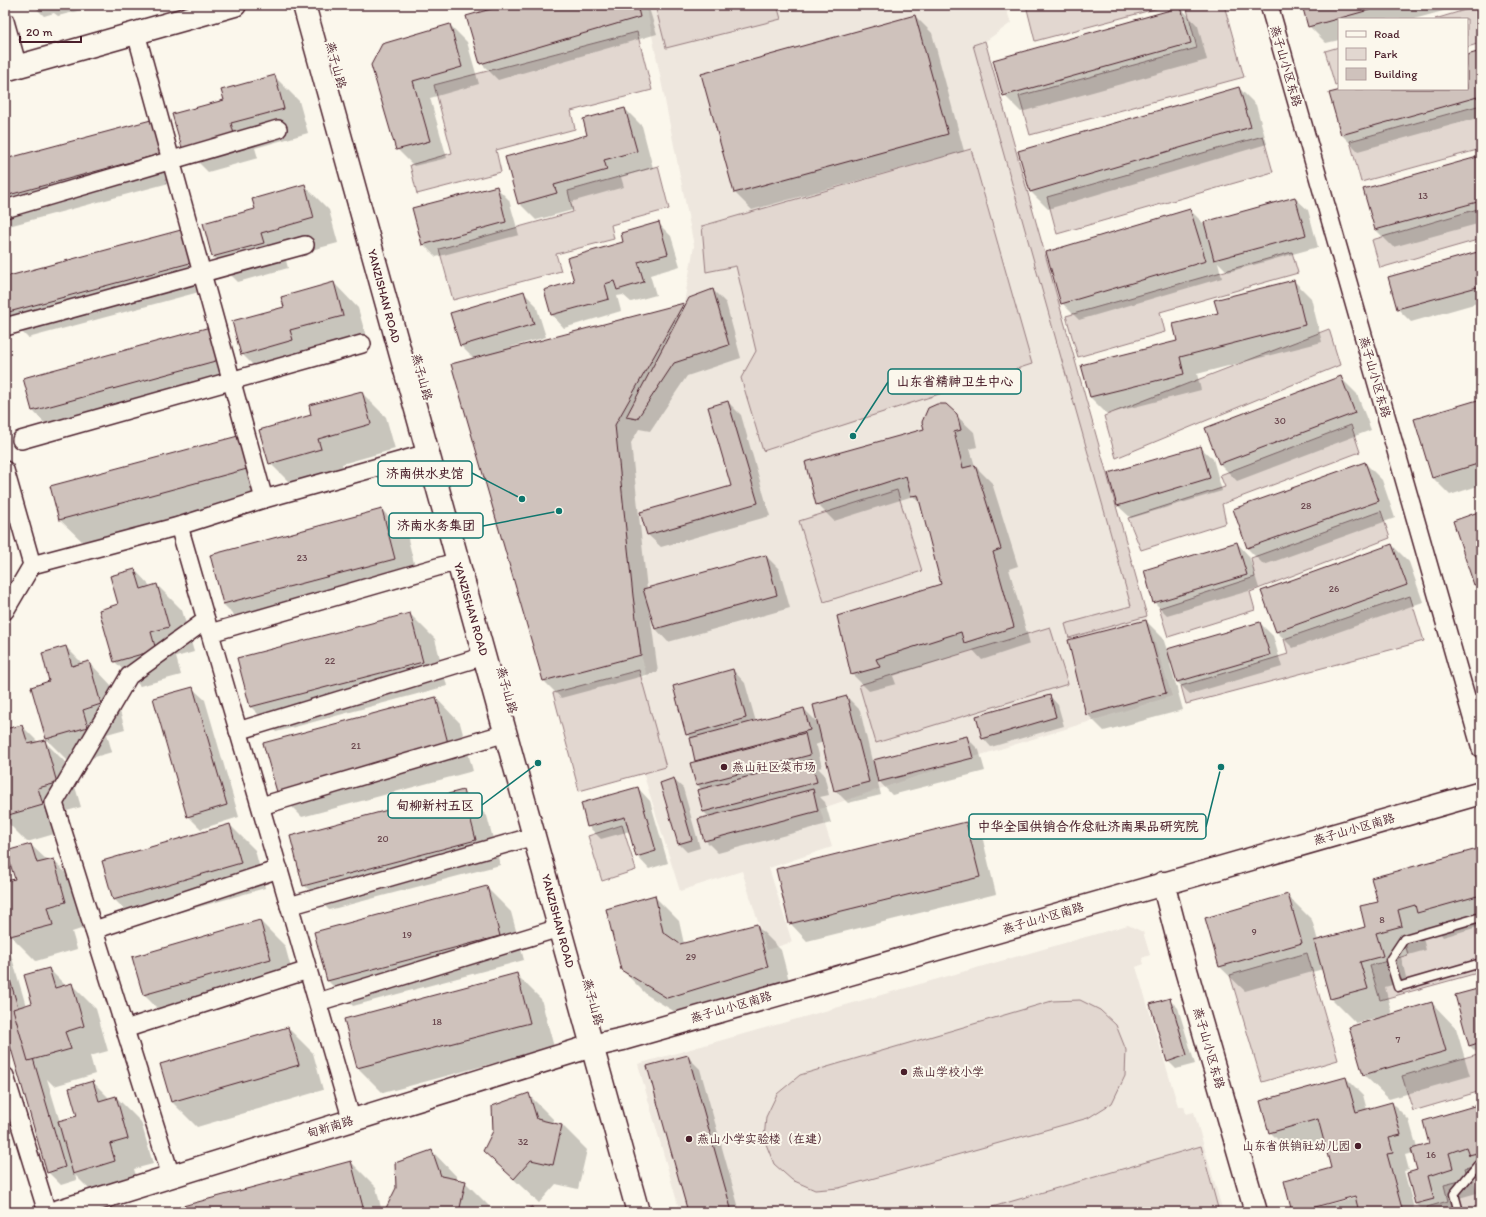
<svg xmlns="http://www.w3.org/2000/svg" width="1486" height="1217" viewBox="0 0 1486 1217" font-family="Itim,'LXGW WenKai TC',sans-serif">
<rect width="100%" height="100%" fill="#fbf7ec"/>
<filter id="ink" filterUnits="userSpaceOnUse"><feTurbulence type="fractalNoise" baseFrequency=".025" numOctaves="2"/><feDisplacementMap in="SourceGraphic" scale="8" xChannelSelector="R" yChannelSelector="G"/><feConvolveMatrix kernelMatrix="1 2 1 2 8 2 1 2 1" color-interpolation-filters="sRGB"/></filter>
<g filter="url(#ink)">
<g fill="#eee7de">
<polygon points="646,5 1005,5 1011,23 983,43 1092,447 1172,696 971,758 820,809 832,847 769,868 792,942 767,950 742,871 680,891 616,686 647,676 641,655 633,596 615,425 684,303 694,246"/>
<polygon points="1128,925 1143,932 1150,955 1142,958 1144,964 1136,967 1178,1106 1184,1106 1186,1114 1194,1112 1223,1212 680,1212 638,1064"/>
</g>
<g fill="#e2d7d0" stroke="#967b7e">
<polygon points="655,5 777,5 781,19 666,48"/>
<polygon points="1026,5 1170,5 1035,41"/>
<polygon points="1186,5 1224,5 1244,77 1030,135 1019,96 1197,48"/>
<polygon points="1475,7 1481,28 1481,43 1467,47 1467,19 1435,19"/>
<polygon points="637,32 652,90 571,111 575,129 496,150 501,172 417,194 410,165 452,153 434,85"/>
<polygon points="985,41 1147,616 1069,638 1065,624 1131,606 973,45"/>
<polygon points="1339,47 1339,84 1335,85 1325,51"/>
<polygon points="1481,105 1481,149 1361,182 1350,141"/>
<polygon points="1263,136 1273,172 1057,234 1047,197"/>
<polygon points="971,149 1032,364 763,451 741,378 756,351 736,266 706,272 702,226"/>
<polygon points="658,166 669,209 611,225 614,239 556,254 561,271 453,300 439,249 573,212 568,191"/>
<polygon points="1481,208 1481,239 1380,268 1372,240"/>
<polygon points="1292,252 1298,273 1160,312 1165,332 1078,357 1066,316"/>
<polygon points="1329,329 1340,365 1116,458 1104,416"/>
<polygon points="1351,425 1360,452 1222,504 1226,523 1141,550 1128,518 1225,487 1220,475"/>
<polygon points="897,490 922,571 824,602 799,521"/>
<polygon points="1381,511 1390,538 1250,592 1255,610 1168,637 1159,608 1255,577 1251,558"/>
<polygon points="1410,596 1424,641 1186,704 1181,686 1288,654 1284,639"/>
<polygon points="1050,627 1068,684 876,743 859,685"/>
<polygon points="639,670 666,767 579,791 553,693"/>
<polygon points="622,825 636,870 602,881 588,836"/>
<polygon points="1481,917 1481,972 1380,1000 1370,966 1408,955 1404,939"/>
<polygon points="1307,953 1338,1060 1262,1082 1230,975"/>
<polygon points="1080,1000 1100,1010 1116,1025 1126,1050 1125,1076 1112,1103 1088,1118 839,1188 815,1190 792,1180 774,1164 764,1139 766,1117 777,1094 800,1075 1052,1001"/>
<polygon points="1481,1053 1481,1091 1413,1111 1402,1076"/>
<polygon points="1201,1146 1218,1208 1205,1212 975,1212"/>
<polygon points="1481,1164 1481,1212 1428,1212 1427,1207 1448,1201 1444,1185 1468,1179 1465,1168"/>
</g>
<g fill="#0003" fill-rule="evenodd">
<polygon points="33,5 101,5 58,16 54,13 44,16"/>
<polygon points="508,5 648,5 657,34 498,80 481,63"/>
<polygon points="1304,5 1465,5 1414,19 1339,19 1339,40 1326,43 1309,26"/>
<polygon points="1181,8 1198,26 1207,60 1021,112 1004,95"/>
<polygon points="915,16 932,33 964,151 752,210 735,193 702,75"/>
<polygon points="450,25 467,42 479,84 430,98 447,158 414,166 397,149 372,65"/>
<polygon points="1481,52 1481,117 1358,151 1341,134 1348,89 1467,89 1467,56"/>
<polygon points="274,76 299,101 308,133 255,148 258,158 208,172 183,147"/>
<polygon points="1239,88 1256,105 1267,144 1048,209 1031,192"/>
<polygon points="625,109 642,126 653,168 621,177 624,187 571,202 573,210 536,220 519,203 588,136"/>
<polygon points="150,121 175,146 184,179 5,227 5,160"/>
<polygon points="1481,157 1481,223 1393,247 1376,230 1365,190"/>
<polygon points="305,186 329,210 338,243 285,257 288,268 238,282 213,257 204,224 256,210"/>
<polygon points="496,187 509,200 519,235 436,257 423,244"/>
<polygon points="1295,198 1308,210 1318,247 1228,272 1218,262 1222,278 1079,320 1062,303 1190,210 1206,226"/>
<polygon points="658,223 671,236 680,266 650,275 656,295 631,302 623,295 617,296 621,311 564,328 552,315 545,290 575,282 625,243"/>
<polygon points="181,231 205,256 214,288 28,338 5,315 5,278"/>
<polygon points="1481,252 1481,302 1411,322 1398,309 1390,277"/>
<polygon points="1294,281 1311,298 1322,342 1197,374 1201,390 1107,414 1090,397 1178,342 1219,314"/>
<polygon points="334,283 358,308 367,340 267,379 242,354 285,307"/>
<polygon points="713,290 726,303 741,358 687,376 650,431 639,429 631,443 647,589 766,556 779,569 790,608 668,642 656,629 651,612 650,613 658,672 561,698 544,681 453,365 474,359 461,346 452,314 523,292 536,305 546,337 511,347 512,349 684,304 686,306"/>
<polygon points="210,328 234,353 243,385 57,436 33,411"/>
<polygon points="1340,377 1357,394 1371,430 1237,481 1220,464 1207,428"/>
<polygon points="361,392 386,417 395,449 342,464 345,474 295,488 270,463 313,416"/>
<polygon points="1481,400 1481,485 1450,495 1433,478 1415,420"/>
<polygon points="728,402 741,415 770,516 661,547 648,535 732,487"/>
<polygon points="945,405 974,432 977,447 970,449 975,466 992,483 1018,566 1009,569 1030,644 982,660 973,650 893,676 896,684 869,691 852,674 942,584 921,505 913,496 834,521 817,504 925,430"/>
<polygon points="237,437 271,494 85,544 60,520"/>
<polygon points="1200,447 1213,459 1222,491 1131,518 1118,506"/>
<polygon points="1365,463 1382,480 1395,518 1264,565 1247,548"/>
<polygon points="382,510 407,535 419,583 248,629 223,604"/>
<polygon points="1481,512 1481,591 1475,585 1454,521"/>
<polygon points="1237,543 1249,556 1259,588 1167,615 1154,602"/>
<polygon points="1392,545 1409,562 1423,602 1293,648 1276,631"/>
<polygon points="135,570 151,587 157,585 182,610 194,652 176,657 181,675 140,686 115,662 119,605"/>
<polygon points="410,614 435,639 447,686 276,732 251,707 238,659"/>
<polygon points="1146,621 1163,638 1167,650 1260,623 1273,636 1282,667 1190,694 1177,682 1172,663 1170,664 1183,710 1104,731 1087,714"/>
<polygon points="66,647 83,664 89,662 113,687 125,729 107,734 112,752 71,764 46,739 51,682"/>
<polygon points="733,670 745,683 756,722 804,709 819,724 847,697 860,710 872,761 966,737 979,750 985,771 892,795 877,779 881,795 848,803 835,790 823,742 815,745 817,747 822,767 818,768 824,774 829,795 820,797 825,802 831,823 718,853 705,840 709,817 704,812 702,790 697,784 698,762 696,760 691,738 687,734"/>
<polygon points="192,688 205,700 239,817 201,829 188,816"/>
<polygon points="1050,696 1058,705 1064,726 991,747 983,738"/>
<polygon points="436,698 460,723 473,771 302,817 277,792"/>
<polygon points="22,726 38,742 44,741 69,766 81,807 63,812 68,830 27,842 5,820 5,730"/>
<polygon points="674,780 683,788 700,848 687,852 678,843"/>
<polygon points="638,788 650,801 668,863 649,869 637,856 630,831 601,839 588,826"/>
<polygon points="462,792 487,816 500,865 329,910 304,885"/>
<polygon points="966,823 983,840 996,894 807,941 790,923"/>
<polygon points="230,825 255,850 265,888 139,924 114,899"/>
<polygon points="31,845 48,861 53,860 78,885 90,926 72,932 77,949 36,961 11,936 5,914 5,882 16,879"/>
<polygon points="1481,850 1481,926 1443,937 1437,930 1422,934 1426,950 1401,957 1407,981 1385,987 1392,1015 1432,1003 1456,1028 1470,1076 1389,1099 1364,1075 1375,1018 1356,1023 1331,998 1323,969 1245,991 1220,967 1287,895 1312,920 1318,941 1367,928 1379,902"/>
<polygon points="486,887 511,912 524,960 353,1006 328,981 315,933"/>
<polygon points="655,897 679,921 684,944 757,926 781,950 792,992 692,1022 647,995 622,970"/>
<polygon points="260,921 285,946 295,983 169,1020 144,995 133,958"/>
<polygon points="5,934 26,1006 34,1004 49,969 66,986 71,984 96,1009 108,1051 90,1056 95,1074 54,1086 47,1079 60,1122 78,1117 93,1082 110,1099 116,1097 141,1122 153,1164 134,1169 139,1186 98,1198 75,1175 77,1180 61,1185 48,1172 5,1024"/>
<polygon points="517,975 541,999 554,1047 383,1093 358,1068 346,1020"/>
<polygon points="1481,989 1481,1057 1469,1045"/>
<polygon points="1169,999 1178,1008 1195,1064 1176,1069 1168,1061"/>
<polygon points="288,1028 313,1053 323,1090 197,1127 172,1102 161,1065"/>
<polygon points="687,1056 700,1069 740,1212 689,1212"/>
<path d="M 1346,1078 L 1363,1095 L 1367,1110 L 1392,1103 L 1409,1120 L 1417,1148 L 1430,1145 L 1481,1105 L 1481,1175 L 1473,1177 L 1477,1193 L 1452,1200 L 1455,1212 L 1425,1212 L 1416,1204 L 1418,1171 L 1413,1153 L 1405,1155 L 1409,1170 L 1404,1171 L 1415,1212 L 1293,1212 L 1332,1168 L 1324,1139 L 1287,1149 L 1270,1132 ZM 1359,1194 L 1360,1196 L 1304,1211 L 1304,1209 Z"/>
<polygon points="528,1094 553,1119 555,1124 562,1125 587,1150 578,1189 556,1184 539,1203 484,1151"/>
<polygon points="432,1151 456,1176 458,1181 465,1182 490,1207 489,1212 392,1212"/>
<polygon points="351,1162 376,1187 382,1212 181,1212"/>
<polygon points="5,1188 7,1197 5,1197"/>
</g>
<g fill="#cfc2bc" stroke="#4a1f2b">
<polygon points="505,5 637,5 640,17 480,64 466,16"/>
<polygon points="1302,5 1387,5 1308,27"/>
<polygon points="1181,7 1191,43 1003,96 993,60"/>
<polygon points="915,15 948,134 734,193 701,74"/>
<polygon points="450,24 462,67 413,81 430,141 396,150 371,65 382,44"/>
<polygon points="1481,51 1481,96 1341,135 1329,93 1345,89 1467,89 1467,55"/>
<polygon points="275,75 284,109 231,123 234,134 182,148 172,114 224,100 221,90"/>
<polygon points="1239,87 1251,127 1030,192 1018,151"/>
<polygon points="625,108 637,151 604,160 607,170 554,185 557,193 518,204 505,157 587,135 583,119"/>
<polygon points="151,120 160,154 5,196 5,159"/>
<polygon points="1481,156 1481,201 1375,230 1363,189"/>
<polygon points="305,184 314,218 261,233 264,243 212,257 203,223 255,209 252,199"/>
<polygon points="497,186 506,222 422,245 412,208"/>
<polygon points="1295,197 1306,235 1214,260 1204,222"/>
<polygon points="1190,209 1206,261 1061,304 1046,252"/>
<polygon points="659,222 668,254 638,262 644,282 617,290 614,281 605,284 609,299 551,315 544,290 574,281 567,258 623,242 621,233"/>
<polygon points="181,230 190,263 5,313 5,277"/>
<polygon points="1481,251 1481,286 1397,309 1388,277"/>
<polygon points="1294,280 1305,325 1180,357 1184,374 1090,397 1081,365 1177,341 1173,324 1218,313 1214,300"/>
<polygon points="334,282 343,316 290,330 293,340 241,355 232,321 284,307 281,297"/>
<polygon points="713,289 729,345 674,363 637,419 626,417 689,298"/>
<polygon points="524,291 534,324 460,346 450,313"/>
<polygon points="684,303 615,425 633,596 641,655 543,681 451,364"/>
<polygon points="210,327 219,360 32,411 23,378"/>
<polygon points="1341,376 1355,413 1219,464 1205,428"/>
<polygon points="362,391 371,424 318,439 321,449 269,464 259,430 311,415 309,405"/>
<polygon points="1481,399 1481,463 1432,478 1414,419"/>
<polygon points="728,401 758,503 647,535 640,512 731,486 708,407"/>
<polygon points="937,404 946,404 957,414 961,430 954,432 963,468 975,465 1001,549 993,552 1014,627 964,643 961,632 876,659 880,667 851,675 837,616 941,584 918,495 911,496 906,476 816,505 805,462 924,429 922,422 928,408"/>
<polygon points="238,436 247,469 59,520 50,486"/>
<polygon points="1201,446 1210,478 1117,506 1108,473"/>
<polygon points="1365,462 1379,501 1247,548 1233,509"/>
<polygon points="382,509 395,559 223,604 210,555"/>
<polygon points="1481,511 1481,583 1474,585 1453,521"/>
<polygon points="1237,542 1247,575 1153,603 1144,570"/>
<polygon points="1392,544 1407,585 1276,632 1261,591"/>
<polygon points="766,555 777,595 655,629 643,589"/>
<polygon points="135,569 141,589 157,584 169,627 151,632 156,650 114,662 99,610 118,604 110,576"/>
<polygon points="410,613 423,662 250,707 237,658"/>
<polygon points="1146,620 1166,693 1086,715 1068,640"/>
<polygon points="1260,622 1270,655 1177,682 1167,649"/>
<polygon points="66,646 72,666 89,661 101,704 83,710 88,727 46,739 31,687 49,681 42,653"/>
<polygon points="733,669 746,718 686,735 673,686"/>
<polygon points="193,687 227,805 187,817 153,698"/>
<polygon points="1050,695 1056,717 982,739 976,716"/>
<polygon points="847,696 869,782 834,791 813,705"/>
<polygon points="436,697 449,747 277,792 263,743"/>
<polygon points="804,708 810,730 695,761 690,738"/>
<polygon points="22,725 28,744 45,740 57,783 38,788 43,805 5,816 5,729"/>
<polygon points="805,733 810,755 696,785 690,763"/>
<polygon points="967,736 973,758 878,782 873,760"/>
<polygon points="811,760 817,782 703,812 697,790"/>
<polygon points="674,778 692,840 678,844 660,783"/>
<polygon points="638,787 656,851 636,857 625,817 587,827 581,803"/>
<polygon points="813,789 818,811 704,841 698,819"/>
<polygon points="463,790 476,840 303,886 290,836"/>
<polygon points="966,822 980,877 789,924 776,869"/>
<polygon points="230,824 241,863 113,900 102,861"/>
<polygon points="31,844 37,863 54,859 66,902 48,907 53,925 10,936 5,918 5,881 15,879 6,851"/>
<polygon points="1481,848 1481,895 1417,913 1415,905 1398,910 1402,926 1376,933 1383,956 1360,962 1368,989 1330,999 1314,941 1365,927 1360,906 1378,902 1371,878"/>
<polygon points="487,886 500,936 327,981 314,932"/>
<polygon points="1288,894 1302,943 1219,967 1205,918"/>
<polygon points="655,895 663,932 680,944 757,924 768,967 667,998 621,970 606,909"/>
<polygon points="260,920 271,959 143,995 132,957"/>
<polygon points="5,963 65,1167 47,1173 5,1028"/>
<polygon points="49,968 55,988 72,983 84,1026 65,1032 71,1049 28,1061 13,1009 32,1003 24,975"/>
<polygon points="517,973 530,1023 357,1068 344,1019"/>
<polygon points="1481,988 1481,1042 1469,1046 1455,995"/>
<polygon points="1170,998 1187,1055 1167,1062 1150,1004"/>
<polygon points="1432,1002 1446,1051 1363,1075 1349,1027"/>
<polygon points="288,1027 299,1065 171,1102 160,1064"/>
<polygon points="688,1055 732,1212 688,1212 647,1066"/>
<polygon points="1346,1077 1356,1112 1392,1102 1401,1135 1389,1138 1393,1153 1387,1154 1403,1212 1359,1212 1355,1196 1297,1212 1292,1212 1284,1181 1331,1168 1318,1119 1269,1133 1260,1101"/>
<polygon points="93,1081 99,1101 116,1096 128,1139 110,1144 115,1161 73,1174 58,1121 77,1116 69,1088"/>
<polygon points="529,1093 537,1119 562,1125 553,1165 531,1160 514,1179 483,1151 493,1131 492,1106"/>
<polygon points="1481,1104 1481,1152 1469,1155 1466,1147 1449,1153 1453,1168 1428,1176 1434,1199 1415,1204 1407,1173 1417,1170 1411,1149 1429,1144 1423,1121"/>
<polygon points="432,1150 441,1176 466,1181 459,1212 391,1212 386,1208 396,1188 395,1163"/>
<polygon points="351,1161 364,1211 359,1212 180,1212 179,1207"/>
<polygon points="532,1207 534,1212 518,1212"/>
</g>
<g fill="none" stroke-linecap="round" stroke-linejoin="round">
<g stroke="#4a1f2b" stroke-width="11">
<g id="lane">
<polyline points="1481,917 1404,939 1390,960 1398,987 1481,963"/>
<polyline points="1459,1212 1454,1194 1478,1165 1481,1164"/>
</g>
</g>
<g stroke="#4a1f2b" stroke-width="20">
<g id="street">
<polyline points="1269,5 1481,749"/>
<polyline points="5,21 18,67"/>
<polyline points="136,33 264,499"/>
<polyline points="5,209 278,129"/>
<polyline points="5,327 305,245"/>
<polyline points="21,440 362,344"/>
<polyline points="5,470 32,565 5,611"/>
<polyline points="32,565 179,526 264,499 428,453"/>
<polyline points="206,620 352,1121"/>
<polyline points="210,633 458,561"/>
<polyline points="238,731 484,656"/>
<polyline points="261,806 506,733"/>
<polyline points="289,906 534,836"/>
<polyline points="94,930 279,869"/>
<polyline points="318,1002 559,928"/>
<polyline points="125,1029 308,970"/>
<polyline points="5,1076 47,1212"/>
<polyline points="171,1176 54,803 129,676 206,620 179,526"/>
</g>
</g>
<g stroke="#4a1f2b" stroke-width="25">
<g id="secondary">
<polyline points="304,5 638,1212"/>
<polyline points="5,70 235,5"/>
<polyline points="1163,883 1186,970 1256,1212"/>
<polyline points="56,1212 592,1046 623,1039 1481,793"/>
</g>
</g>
<use href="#lane" stroke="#fbf7ec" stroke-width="8"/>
<use href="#street" stroke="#fbf7ec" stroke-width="17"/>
<use href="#secondary" stroke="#fbf7ec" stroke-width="22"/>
</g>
</g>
<g fill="#4a1f2b" stroke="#fbf7ec" stroke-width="1.5">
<circle cx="724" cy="767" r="4"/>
<circle cx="904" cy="1072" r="4"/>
<circle cx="689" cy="1139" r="4"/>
<circle cx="1358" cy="1146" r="4"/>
</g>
<g text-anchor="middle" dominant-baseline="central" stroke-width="4" stroke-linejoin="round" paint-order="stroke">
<g font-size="10" fill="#6b484f">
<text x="1423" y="195">13</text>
<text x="1280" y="420">30</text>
<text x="1306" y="505">28</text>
<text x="302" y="557">23</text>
<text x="1334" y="588">26</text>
<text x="330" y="660">22</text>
<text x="356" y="745">21</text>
<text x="383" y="838">20</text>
<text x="1382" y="919">8</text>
<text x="1254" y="931">9</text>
<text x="407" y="934">19</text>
<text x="691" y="956">29</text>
<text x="437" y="1021">18</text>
<text x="1398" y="1039">7</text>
<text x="523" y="1141">32</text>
<text x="1431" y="1154">16</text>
</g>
<g font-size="12" fill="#4a1f2b" stroke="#fbf7ec">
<text transform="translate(336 65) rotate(75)">燕子山路</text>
<text transform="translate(1286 66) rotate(74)">燕子山小区东路</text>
<text transform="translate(384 296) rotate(75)">YANZISHAN ROAD</text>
<text transform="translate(422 377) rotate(75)">燕子山路</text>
<text transform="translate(1375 377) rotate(74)">燕子山小区东路</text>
<text transform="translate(471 609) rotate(74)">YANZISHAN ROAD</text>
<text transform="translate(507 690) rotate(75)">燕子山路</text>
<text transform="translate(1354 829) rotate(-16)">燕子山小区南路</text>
<text transform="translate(1043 918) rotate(-16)">燕子山小区南路</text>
<text transform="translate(558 921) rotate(75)">YANZISHAN ROAD</text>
<text transform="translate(593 1002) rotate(75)">燕子山路</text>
<text transform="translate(731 1007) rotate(-16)">燕子山小区南路</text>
<text transform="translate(1209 1048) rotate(74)">燕子山小区东路</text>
<text transform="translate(330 1127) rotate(-17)">甸新南路</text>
</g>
<g font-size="12" fill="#4a1f2b" stroke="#fbf7ec" text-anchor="start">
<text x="732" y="767">燕山社区菜市场</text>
<text x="912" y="1072">燕山学校小学</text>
<text x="697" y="1139">燕山小学实验楼（在建）</text>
<text x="1350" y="1146" text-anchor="end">山东省供销社幼儿园</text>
</g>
</g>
<path fill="none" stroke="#0f766e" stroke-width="1.5" d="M853 436L888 382M522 499L472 473M559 511L483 526M538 763L482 805M1221 767L1206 827"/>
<g fill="#0f766e" stroke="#fbf7ec" stroke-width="1.5">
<circle cx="853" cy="436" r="4"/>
<circle cx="522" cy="499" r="4"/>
<circle cx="559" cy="511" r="4"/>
<circle cx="538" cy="763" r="4"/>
<circle cx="1221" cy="767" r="4"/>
</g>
<g fill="#fbf7ec" stroke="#0f766e" stroke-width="1.5">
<rect x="888" y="369" width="133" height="25" rx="4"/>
<rect x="378" y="461" width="94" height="25" rx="4"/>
<rect x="389" y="513" width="94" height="25" rx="4"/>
<rect x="388" y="793" width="94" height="25" rx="4"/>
<rect x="969" y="814" width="237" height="25" rx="4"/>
</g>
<g font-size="13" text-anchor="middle" font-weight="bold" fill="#4a1f2b">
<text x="955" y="386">山东省精神卫生中心</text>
<text x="425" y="478">济南供水史馆</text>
<text x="436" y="530">济南水务集团</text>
<text x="435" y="810">甸柳新村五区</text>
<text x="1088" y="831">中华全国供销合作总社济南果品研究院</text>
</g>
<rect width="1486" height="1217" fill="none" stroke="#fbf7ec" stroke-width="20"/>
<rect x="10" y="10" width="1466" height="1197" fill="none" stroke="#4a1f2b" stroke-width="1.5" filter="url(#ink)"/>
<rect x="1338" y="18" width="130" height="72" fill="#fbf7ec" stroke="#b4a19f"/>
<rect x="1346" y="31" width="20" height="6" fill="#fbf7ec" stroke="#b4a19f"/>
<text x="1374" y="38" font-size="12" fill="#4a1f2b">Road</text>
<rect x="1346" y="48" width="20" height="12" fill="#e2d7d0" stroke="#b4a19f"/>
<text x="1374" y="58" font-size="12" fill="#4a1f2b">Park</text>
<rect x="1346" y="68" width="20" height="12" fill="#cfc2bc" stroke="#b4a19f"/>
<text x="1374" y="78" font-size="12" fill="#4a1f2b">Building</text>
<path d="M20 36v6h61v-6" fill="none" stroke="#4a1f2b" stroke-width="2"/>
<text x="26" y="36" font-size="12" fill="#4a1f2b" stroke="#fbf7ec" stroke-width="3" paint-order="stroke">20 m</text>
</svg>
